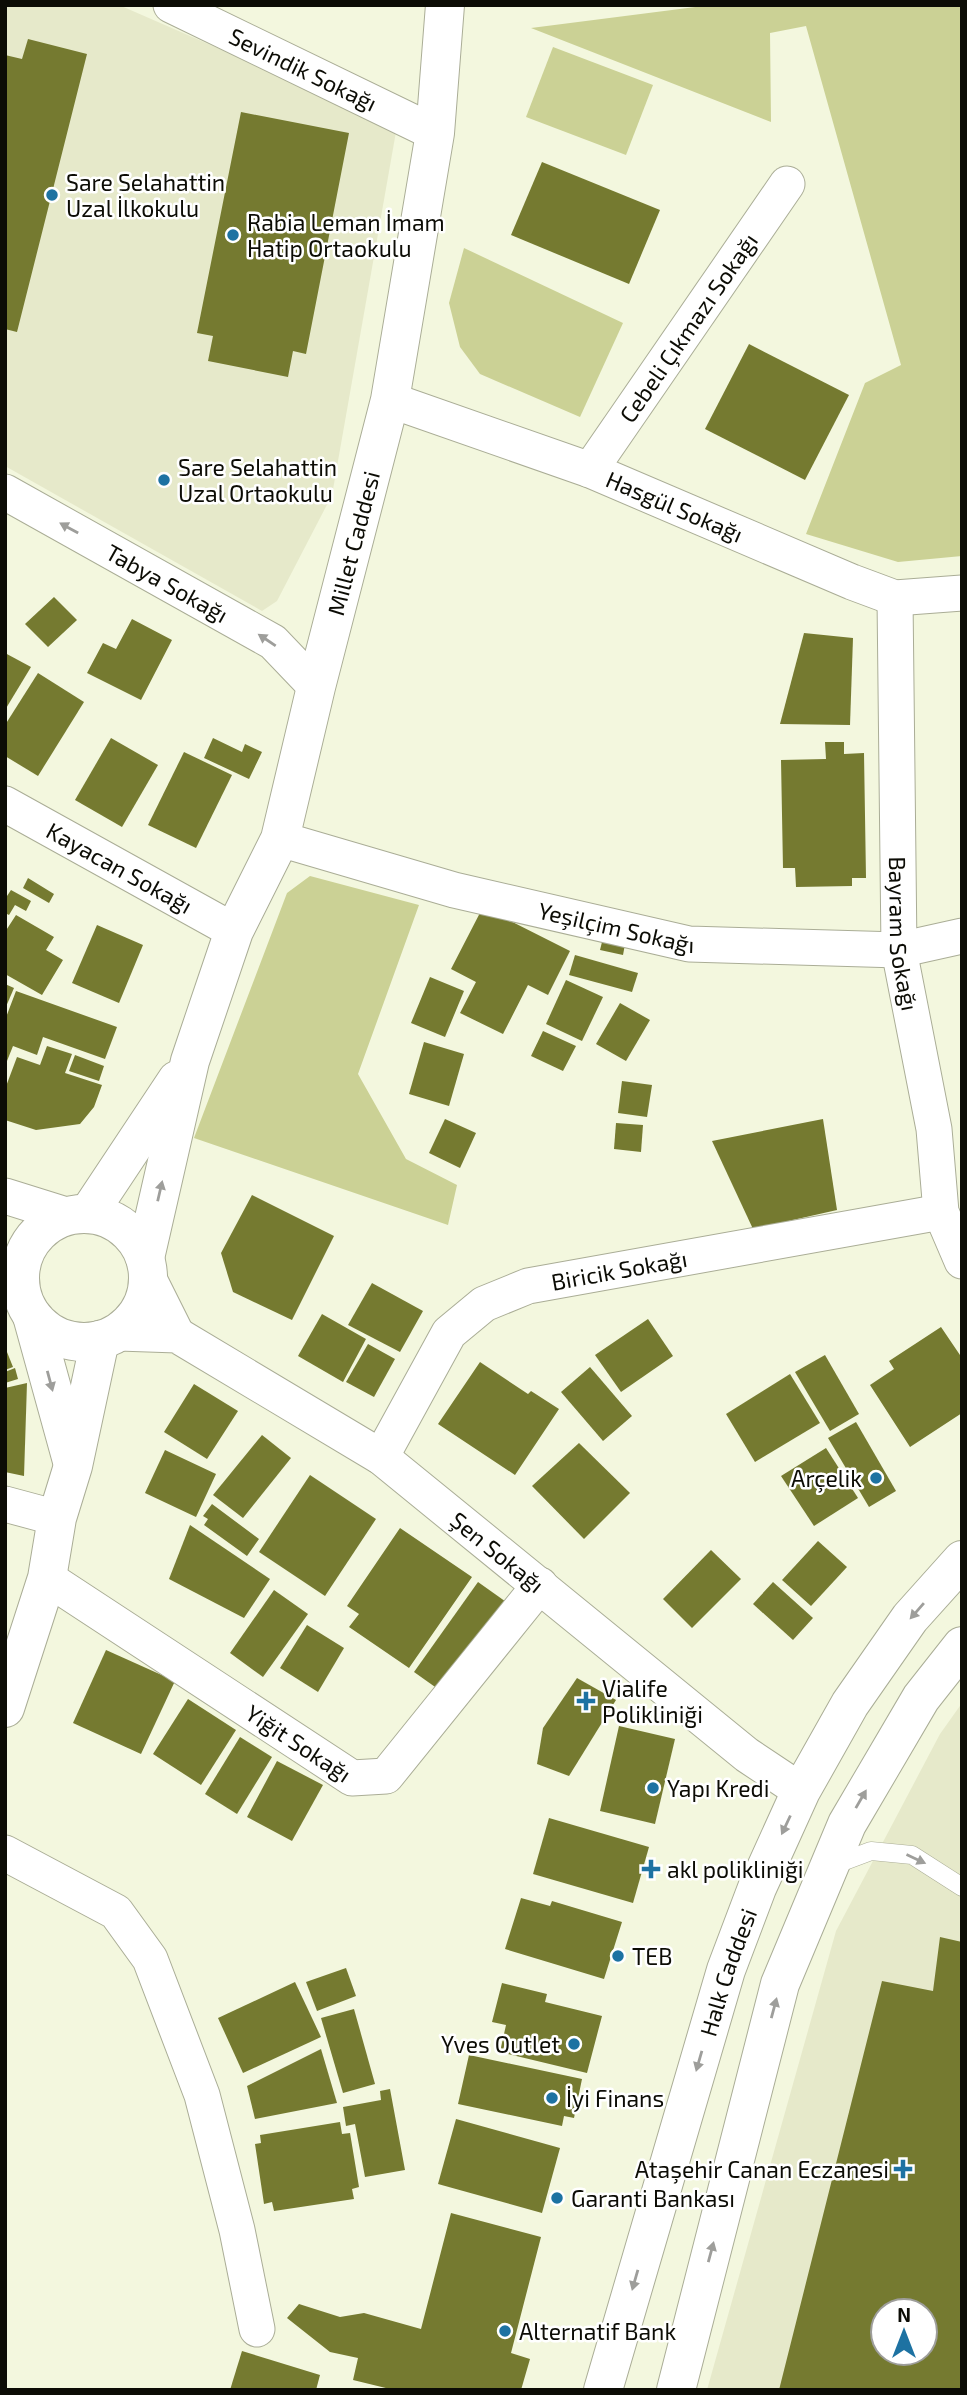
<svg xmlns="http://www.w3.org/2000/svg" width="967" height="2395" viewBox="0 0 967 2395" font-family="'Exo 2',sans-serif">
<rect width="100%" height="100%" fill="#f3f7de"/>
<g fill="#e6e9ca" fill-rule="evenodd">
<polygon points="5,5 119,5 397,126 332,495 277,601 262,611 5,466"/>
<path d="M 962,1703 L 962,2390 L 707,2390 L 836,1931 L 940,1734 ZM 883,2311 L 925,2311 L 925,2353 L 883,2353 Z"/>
</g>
<g fill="#cbd195">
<polygon points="711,5 962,5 962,556 898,562 806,534 865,383 901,365 806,26 770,33 771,122 531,28"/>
<polygon points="553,47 653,85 626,155 526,117"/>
<polygon points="464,248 623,323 580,417 480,374 460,347 449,303"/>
<polygon points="310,876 419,905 358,1074 406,1159 457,1185 448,1225 194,1138 287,893"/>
</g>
<g fill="#757a30" fill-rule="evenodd">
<polygon points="28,39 87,54 17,332 5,329 5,55 22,59"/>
<polygon points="241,112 349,133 306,354 293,351 288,377 208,361 213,336 197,333"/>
<polygon points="542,162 660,210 629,284 511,235"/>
<polygon points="749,344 849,395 805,480 705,429"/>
<polygon points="54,597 77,620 48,647 25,624"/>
<polygon points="132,619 172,640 141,700 87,673 103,643 116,649"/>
<polygon points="804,633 853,638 850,725 780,724"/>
<polygon points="5,653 31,667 5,710"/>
<polygon points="38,673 84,702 38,776 5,756 5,725"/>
<polygon points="111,738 158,765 122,827 75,800"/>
<polygon points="213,738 242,752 245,744 262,752 249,779 204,758"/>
<polygon points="825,742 844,742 844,754 864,753 866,878 852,878 852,886 796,887 795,868 783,868 781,760 826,759"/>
<polygon points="184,752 232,775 196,848 148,825"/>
<polygon points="28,878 54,894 49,903 23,888"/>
<polygon points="11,890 31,901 26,911 15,905 9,915 5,913 5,899"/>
<polygon points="483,907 570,951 548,995 528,985 503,1034 460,1013 476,982 451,969"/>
<polygon points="16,915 54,937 46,950 63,960 42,995 5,974 5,932"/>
<polygon points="97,925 143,945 119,1003 72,983"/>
<polygon points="604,934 626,939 623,955 600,950"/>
<polygon points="575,955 638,973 632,992 569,975"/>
<polygon points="430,977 464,991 445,1037 411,1023"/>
<polygon points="566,980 603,997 582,1041 546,1024"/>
<polygon points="5,984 14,988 5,1009"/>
<polygon points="16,991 117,1027 105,1059 43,1037 37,1055 13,1046 5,1066 5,1020"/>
<polygon points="620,1003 650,1020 626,1061 596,1044"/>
<polygon points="543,1031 576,1046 563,1071 531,1056"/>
<polygon points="424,1042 464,1054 449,1106 409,1094"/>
<polygon points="47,1046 72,1054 65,1073 102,1085 94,1107 80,1124 36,1130 5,1120 5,1089 17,1057 40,1065"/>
<polygon points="75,1055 104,1066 99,1081 69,1071"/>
<polygon points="622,1081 652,1085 647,1117 618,1113"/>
<polygon points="445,1119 476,1133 460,1168 429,1153"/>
<polygon points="823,1119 837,1210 753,1229 712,1141"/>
<polygon points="616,1123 643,1125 641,1152 614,1149"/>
<polygon points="252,1195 334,1236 292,1320 233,1292 221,1253"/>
<polygon points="372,1283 423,1311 400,1352 348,1325"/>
<polygon points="322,1314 366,1339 343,1382 298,1356"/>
<polygon points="648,1319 673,1356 621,1392 595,1355"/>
<polygon points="941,1327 962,1358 962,1413 910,1447 870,1385 894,1369 889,1361"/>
<polygon points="368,1344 395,1359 374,1397 346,1382"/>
<polygon points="5,1347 13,1367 5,1370"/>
<polygon points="825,1355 859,1414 830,1431 795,1372"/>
<polygon points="480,1362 528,1394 531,1391 559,1409 515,1475 438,1424"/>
<polygon points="590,1367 632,1416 603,1441 561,1392"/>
<polygon points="15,1368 18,1379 5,1383 5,1372"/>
<polygon points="790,1374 820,1423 755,1462 726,1414"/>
<polygon points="27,1383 24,1476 5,1472 5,1388"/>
<polygon points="194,1384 238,1411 207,1459 164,1432"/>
<polygon points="856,1422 896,1491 869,1507 828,1438"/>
<polygon points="262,1435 291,1458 243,1518 213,1495"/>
<polygon points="579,1443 630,1493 584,1539 532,1486"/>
<polygon points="826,1448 858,1498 814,1526 781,1476"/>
<polygon points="165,1450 216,1474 196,1517 145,1493"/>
<polygon points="310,1475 376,1519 325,1596 259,1552"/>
<polygon points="212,1504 259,1539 247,1556 204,1525 208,1519 203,1516"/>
<polygon points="190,1525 270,1579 244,1618 169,1579"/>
<polygon points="400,1528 472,1577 409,1668 349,1627 359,1614 347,1606"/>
<polygon points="818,1541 847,1567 811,1606 782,1580"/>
<polygon points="711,1550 741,1579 692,1628 663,1599"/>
<polygon points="478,1582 509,1604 445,1694 414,1672"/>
<polygon points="773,1582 813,1618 793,1640 753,1604"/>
<polygon points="274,1590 308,1614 263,1677 230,1653"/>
<polygon points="307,1625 344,1648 318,1692 280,1668"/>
<polygon points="106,1650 175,1681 141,1754 73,1723"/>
<polygon points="577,1678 616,1700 569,1776 537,1764 543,1728"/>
<polygon points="188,1699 236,1730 201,1785 153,1754"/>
<polygon points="619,1726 675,1739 655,1824 600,1811"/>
<polygon points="240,1737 272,1757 237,1814 205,1794"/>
<polygon points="277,1761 323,1785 292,1841 247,1817"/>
<polygon points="549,1818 649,1847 633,1903 533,1874"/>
<polygon points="521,1898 550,1906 552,1901 622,1922 604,1979 505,1949"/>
<path d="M 940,1937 L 962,1942 L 962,2390 L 779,2390 L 882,1981 L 933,1991 ZM 883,2311 L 925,2311 L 925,2353 L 883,2353 Z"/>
<polygon points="346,1968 356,1996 317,2011 306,1982"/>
<polygon points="295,1982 321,2037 243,2073 218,2018"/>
<polygon points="502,1983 547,1994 545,2002 602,2016 587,2073 500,2052 506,2025 492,2022"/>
<polygon points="354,2009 375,2084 343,2093 321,2018"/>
<polygon points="321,2049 337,2103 255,2119 247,2086"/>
<polygon points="469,2055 582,2079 574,2118 564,2116 562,2126 458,2104"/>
<polygon points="390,2089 405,2170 365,2177 355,2124 346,2126 343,2107 381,2100 380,2091"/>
<polygon points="456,2119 560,2148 542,2213 438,2184"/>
<polygon points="340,2122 342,2134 350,2133 359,2187 352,2189 354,2199 274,2211 272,2202 264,2204 255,2144 261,2143 260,2135"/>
<polygon points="451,2213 541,2237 511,2353 530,2359 521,2390 394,2390 353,2380 358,2358 330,2352 287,2318 299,2304 340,2317 364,2313 421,2329"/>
<polygon points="242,2351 320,2375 316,2390 230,2390"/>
</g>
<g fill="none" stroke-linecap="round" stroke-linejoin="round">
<g stroke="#aaad96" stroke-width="19">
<polyline id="service" points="831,1866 871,1851 912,1855 962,1887"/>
</g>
<g stroke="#aaad96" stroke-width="37">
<g id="minor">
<path id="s1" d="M 171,5 L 435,133"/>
<path id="s2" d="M 390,400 L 590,470 L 852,582 L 895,598 L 962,593"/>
<path id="s3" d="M 590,470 L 787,184"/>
<path id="s4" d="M 5,492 L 273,642 L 316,687"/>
<path id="s5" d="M 895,598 L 899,950 L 934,1129 L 941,1212 L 962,1261"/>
<path id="s6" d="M 5,804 L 234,931"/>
<path id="s7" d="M 280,839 L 454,890 L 689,944 L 899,950 L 962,936"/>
<polyline points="5,1196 69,1216"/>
<polyline points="5,1272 23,1298"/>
<polyline points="149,1279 177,1335"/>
<path id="s8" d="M 119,1333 L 177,1335 L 381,1457 L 747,1755 L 801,1791"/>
<path id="s9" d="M 381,1457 L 449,1333 L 484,1304 L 528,1286 L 941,1212"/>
<polyline points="5,1504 57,1518"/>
<path id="s10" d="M 47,1578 L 352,1778 L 386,1776 L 540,1585"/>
<polyline points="5,1853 116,1912 150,1959 202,2095 237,2230 257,2329"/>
</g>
</g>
<g stroke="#aaad96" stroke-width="40">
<g id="tertiary">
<polyline points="88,1214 177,1080"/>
<circle cx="84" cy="1278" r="64"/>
<path id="s11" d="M 145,1258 L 190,1061 L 234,931 L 280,839 L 316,687 L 390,400 L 435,133 L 445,5"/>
<polyline points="32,1316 72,1461"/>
<polyline points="5,1708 47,1578 57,1518 73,1466 100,1340"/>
</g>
</g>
<g stroke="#aaad96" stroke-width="40">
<g id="secondary">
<path id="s12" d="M 603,2390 L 726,1970 L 757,1888 L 801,1791 L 850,1704 L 910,1618 L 962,1560"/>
<polyline points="676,2390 780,1984 847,1824 921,1698 962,1646"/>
</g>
</g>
<use href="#service" stroke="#fff" stroke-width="18"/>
<use href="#minor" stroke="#fff" stroke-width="35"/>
<use href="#tertiary" stroke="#fff" stroke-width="38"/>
<use href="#secondary" stroke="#fff" stroke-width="38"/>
</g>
<defs><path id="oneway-solid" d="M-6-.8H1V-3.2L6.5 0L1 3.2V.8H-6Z" transform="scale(1.75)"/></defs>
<g fill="#9e9e9b">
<use href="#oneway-solid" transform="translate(69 528) rotate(-151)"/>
<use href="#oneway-solid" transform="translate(267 640) rotate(-146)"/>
<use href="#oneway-solid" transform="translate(160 1191) rotate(-77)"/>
<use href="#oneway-solid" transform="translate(50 1381) rotate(75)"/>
<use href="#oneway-solid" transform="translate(917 1611) rotate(131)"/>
<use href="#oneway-solid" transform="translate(861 1799) rotate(-60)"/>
<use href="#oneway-solid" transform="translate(786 1825) rotate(115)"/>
<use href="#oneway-solid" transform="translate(916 1859) rotate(25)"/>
<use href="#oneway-solid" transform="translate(774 2008) rotate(-75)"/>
<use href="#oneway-solid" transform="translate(699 2061) rotate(106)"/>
<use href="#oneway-solid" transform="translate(711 2252) rotate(-75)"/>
<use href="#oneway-solid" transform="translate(635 2280) rotate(106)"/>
</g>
<g fill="#1d72a2" stroke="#fff" stroke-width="2.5">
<circle cx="52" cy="195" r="7"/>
<circle cx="233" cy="235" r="7"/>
<circle cx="164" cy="480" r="7"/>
<circle cx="876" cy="1478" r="7"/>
<path d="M582.5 1690.5h7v7h7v7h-7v7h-7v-7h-7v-7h7z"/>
<circle cx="653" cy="1788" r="7"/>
<path d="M647.5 1858.5h7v7h7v7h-7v7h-7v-7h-7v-7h7z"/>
<circle cx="618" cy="1956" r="7"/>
<circle cx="574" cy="2044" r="7"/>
<circle cx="552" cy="2098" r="7"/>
<path d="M899.5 2158.5h7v7h7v7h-7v7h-7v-7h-7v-7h7z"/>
<circle cx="557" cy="2198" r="7"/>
<circle cx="505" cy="2331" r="7"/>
</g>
<g text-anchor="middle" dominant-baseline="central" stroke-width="5" stroke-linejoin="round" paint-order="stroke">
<g font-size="23" fill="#0c0c05" stroke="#fff">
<text stroke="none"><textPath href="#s1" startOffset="147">Sevindik Sokağı</textPath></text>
<text stroke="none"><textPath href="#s3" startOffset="173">Cebeli Çıkmazı Sokağı</textPath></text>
<text stroke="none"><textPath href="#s2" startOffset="304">Hasgül Sokağı</textPath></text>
<text stroke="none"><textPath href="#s11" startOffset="747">Millet Caddesi</textPath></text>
<text stroke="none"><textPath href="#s4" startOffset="186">Tabya Sokağı</textPath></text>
<text stroke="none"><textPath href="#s6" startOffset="131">Kayacan Sokağı</textPath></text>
<text stroke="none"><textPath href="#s7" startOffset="348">Yeşilçim Sokağı</textPath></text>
<text stroke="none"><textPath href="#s5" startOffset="336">Bayram Sokağı</textPath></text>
<text stroke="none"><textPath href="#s9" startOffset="327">Biricik Sokağı</textPath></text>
<text stroke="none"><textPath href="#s8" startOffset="446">Şen Sokağı</textPath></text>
<text stroke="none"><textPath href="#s10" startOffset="301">Yiğit Sokağı</textPath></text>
<text stroke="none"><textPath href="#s12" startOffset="436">Halk Caddesi</textPath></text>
</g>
<g font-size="23" fill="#0c0c05" stroke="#fff" text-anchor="start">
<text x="66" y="182">Sare Selahattin<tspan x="66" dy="26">Uzal İlkokulu</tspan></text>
<text x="247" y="222">Rabia Leman İmam<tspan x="247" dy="26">Hatip Ortaokulu</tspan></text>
<text x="178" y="467">Sare Selahattin<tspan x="178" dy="26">Uzal Ortaokulu</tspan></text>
<text x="862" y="1478" text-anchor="end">Arçelik</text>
<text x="602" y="1688">Vialife<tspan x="602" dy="26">Polikliniği</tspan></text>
<text x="667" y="1788">Yapı Kredi</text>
<text x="667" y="1869">akl polikliniği</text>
<text x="632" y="1956">TEB</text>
<text x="560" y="2044" text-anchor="end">Yves Outlet</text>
<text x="566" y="2098">İyi Finans</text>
<text x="889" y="2169" text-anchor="end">Ataşehir Canan Eczanesi</text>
<text x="571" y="2198">Garanti Bankası</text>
<text x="519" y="2331">Alternatif Bank</text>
</g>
</g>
<rect width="967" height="2395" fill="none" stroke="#0c0c05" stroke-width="14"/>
<g transform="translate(904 2332)"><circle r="33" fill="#ffffff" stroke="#9e9e9b" stroke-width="2"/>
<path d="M0-5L12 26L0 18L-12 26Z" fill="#1d72a2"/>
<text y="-10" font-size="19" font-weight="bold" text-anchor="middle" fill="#0c0c05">N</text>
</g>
</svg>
